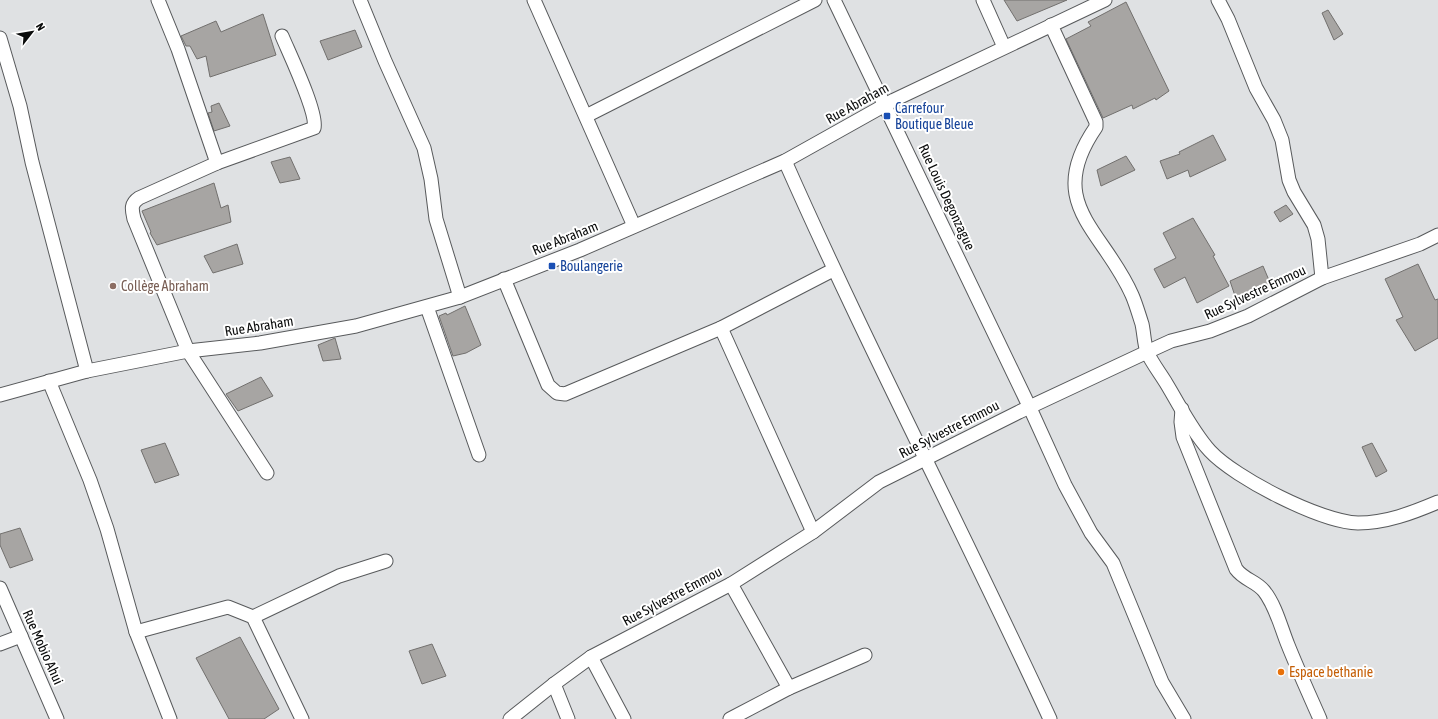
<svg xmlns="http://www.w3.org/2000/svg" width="1438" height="719" viewBox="0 0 1438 719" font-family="'Asap Condensed',sans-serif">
<rect width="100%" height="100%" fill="#dfe1e3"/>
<g fill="#a7a5a3" stroke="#72706e">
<polygon points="1004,0 1067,0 1017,21"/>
<polygon points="1126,2 1169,91 1156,100 1155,98 1133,109 1132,105 1103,118 1066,39 1091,26 1088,22"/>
<polygon points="1328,10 1343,34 1334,40 1322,13"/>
<polygon points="263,14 276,55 210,77 206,56 197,59 190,46 186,46 181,36 216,21 221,32"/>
<polygon points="355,30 362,47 328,60 320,41"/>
<polygon points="219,103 230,126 214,131 208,113 212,112 211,106"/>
<polygon points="1213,135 1226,160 1190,177 1188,170 1167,179 1160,161 1180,154 1179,152"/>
<polygon points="1126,156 1135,170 1101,186 1097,170"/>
<polygon points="290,157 300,179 280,183 271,162"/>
<polygon points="214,183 221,208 228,205 231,222 157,245 150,233 151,232 142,211"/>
<polygon points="1286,205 1293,214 1280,222 1274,212"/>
<polygon points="1193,218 1215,255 1213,256 1229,286 1197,303 1185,277 1164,288 1154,269 1176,258 1163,233"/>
<polygon points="237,244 243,264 213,273 204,256"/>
<polygon points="1418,264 1435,300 1438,299 1438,338 1415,351 1396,320 1403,317 1385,279"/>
<polygon points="1263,266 1271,285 1237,302 1230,281"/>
<polygon points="465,306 481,345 466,353 453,356 439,316 446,313 447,315"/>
<polygon points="335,338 341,359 323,361 318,345"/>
<polygon points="261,377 273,396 238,411 226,394"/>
<polygon points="165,443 179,475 155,483 141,450"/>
<polygon points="1372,443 1387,471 1376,477 1362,447"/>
<polygon points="20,528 33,560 10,568 0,545 0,534"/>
<polygon points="240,637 279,709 264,719 229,719 196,658"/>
<polygon points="432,644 446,676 422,684 409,651"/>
</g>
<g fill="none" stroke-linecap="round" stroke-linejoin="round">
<g stroke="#585a5c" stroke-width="15">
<g id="minor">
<polyline points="158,0 178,49 217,163"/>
<polyline points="360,0 385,61 424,148 431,179 436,219 460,297"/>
<polyline points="534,0 634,226"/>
<polyline points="834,0 1030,408 1065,485 1091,533 1113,563 1162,682 1184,719"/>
<polyline points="983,0 1004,47"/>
<polyline points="1218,0 1228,19 1256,88 1274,120 1282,140 1289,180 1294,192 1314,225 1318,239 1322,278"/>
<path d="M 1051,25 L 1096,122 L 1096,127 C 1043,204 1103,229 1132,295 C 1136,304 1139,315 1142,324 C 1144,333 1144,343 1147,352 C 1152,363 1160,373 1166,383 C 1180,406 1192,431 1210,451 C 1235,478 1321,522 1358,523 C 1386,523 1412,513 1438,502"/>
<polyline points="0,38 20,106 32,162 87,371"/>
<polyline points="586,116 815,0"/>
<path d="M 785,161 C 868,349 964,532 1050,719"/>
<polyline points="504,279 548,385 557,393 565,394 721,328 833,270"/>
<polyline points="427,307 479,455"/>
<polyline points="721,328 813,532"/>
<polyline points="49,381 90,480 107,529 136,632 170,719"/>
<polyline points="0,395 87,371 188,351 260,343 356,326 460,297 580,250 785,161 894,100 1105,0"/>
<path d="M 1182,409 L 1181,422 L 1183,437 L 1236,569 C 1244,580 1256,581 1264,591 C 1276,606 1281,628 1288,645 C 1298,670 1309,694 1320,719"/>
<path d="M 267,473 L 188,351 L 134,219 C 132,210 130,204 139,198 L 217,163 L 314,128 C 318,113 289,53 282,36"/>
<polyline points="731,584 789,688"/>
<polyline points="0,588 57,719"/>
<polyline points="253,617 339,576 386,561"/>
<polyline points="136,632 228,607 253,617 302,719"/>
<polyline points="0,644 21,636"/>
<polyline points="591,657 624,719"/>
<polyline points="554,684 568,719"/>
<polyline points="510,719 554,684 591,657 731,584 813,532 879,482 1019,412 1147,352 1171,341 1210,331 1248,316 1322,278 1420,244 1438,235"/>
<polyline points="730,719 789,688 865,655"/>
</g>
</g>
<use href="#minor" stroke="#fff" stroke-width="13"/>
</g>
<g fill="#1a4fb4" stroke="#fff" stroke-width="1.5">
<rect x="883" y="112" width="8" height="8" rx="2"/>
<rect x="548" y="262" width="8" height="8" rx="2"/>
</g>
<circle fill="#8d6e63" stroke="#fff" stroke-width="1.5" cx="113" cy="286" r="4"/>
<circle fill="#e8710a" stroke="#fff" stroke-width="1.5" cx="1281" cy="672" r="4"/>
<g text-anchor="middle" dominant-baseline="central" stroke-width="4" stroke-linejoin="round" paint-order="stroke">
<g font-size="14" fill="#0b0c0c" stroke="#fff">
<text transform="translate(857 103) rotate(-29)">Rue Abraham</text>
<text transform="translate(947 197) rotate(65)">Rue Louis Degonzague</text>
<text transform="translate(565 238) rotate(-22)">Rue Abraham</text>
<text transform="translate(1255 292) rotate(-25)">Rue Sylvestre Emmou</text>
<text transform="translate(259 326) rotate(-9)">Rue Abraham</text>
<text transform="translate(949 429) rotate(-27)">Rue Sylvestre Emmou</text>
<text transform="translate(672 596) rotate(-28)">Rue Sylvestre Emmou</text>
<text transform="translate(43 647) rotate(66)">Rue Mobio Ahui</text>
</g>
<g font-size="14" fill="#164399" stroke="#fff" text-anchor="start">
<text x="895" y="108">Carrefour<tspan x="895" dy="16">Boutique Bleue</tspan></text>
<text x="560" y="266">Boulangerie</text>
</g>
<g font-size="14" fill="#785e54" stroke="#fff" text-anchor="start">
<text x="121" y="286">Collège Abraham</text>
</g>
<g font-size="14" fill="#c56008" stroke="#fff" text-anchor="start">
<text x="1289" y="672">Espace bethanie</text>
</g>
</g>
<g transform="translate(32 32) rotate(59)" stroke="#ffffff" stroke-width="3" paint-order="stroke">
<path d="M0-3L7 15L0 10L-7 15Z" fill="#0b0c0c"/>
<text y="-6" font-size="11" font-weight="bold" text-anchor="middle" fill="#0b0c0c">N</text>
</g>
</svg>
